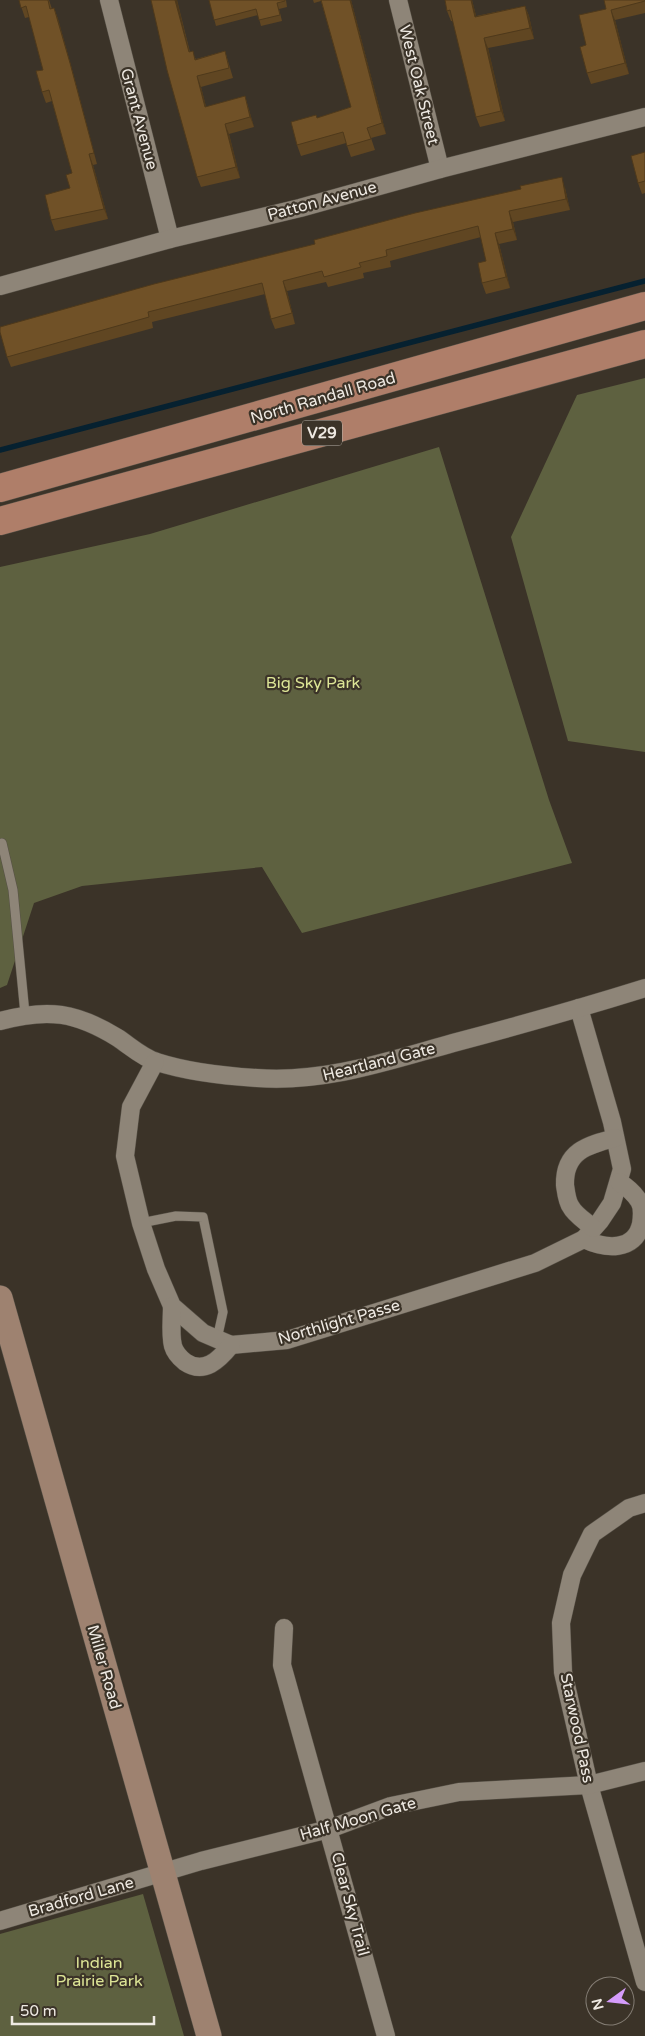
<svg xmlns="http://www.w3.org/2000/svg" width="645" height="2036" viewBox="0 0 645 2036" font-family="'Varela Round',sans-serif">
<rect width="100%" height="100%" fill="#3b3328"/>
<g fill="#5e6140">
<polygon points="645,378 645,752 568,741 511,537 577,395"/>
<polygon points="439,447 549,800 572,863 302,933 262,867 82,886 34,903 7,985 0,988 0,567 150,534"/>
<polygon points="143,1894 184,2036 0,2036 0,1934"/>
</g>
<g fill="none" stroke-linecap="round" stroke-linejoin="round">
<polyline stroke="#062130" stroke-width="5.5" points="0,450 645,281"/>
<g stroke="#575147" stroke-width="10">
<g id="lane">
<polyline points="2,843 13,890 25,1014"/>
<polyline points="141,1223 176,1216 203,1217 223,1312 217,1339"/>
</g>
</g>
<g stroke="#575147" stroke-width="19">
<g id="street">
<polyline points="109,0 170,239"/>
<polyline points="398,0 440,169"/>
<polyline points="0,286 170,239 300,208 440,169 645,117"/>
<polyline points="579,1008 612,1122 622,1169 612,1203 600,1221 584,1239"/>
<path d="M 0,1021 C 48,1008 76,1012 118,1038 C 130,1046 143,1058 157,1062 C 188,1072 224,1076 257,1078 C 325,1083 388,1061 453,1043 C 517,1026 581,1008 645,988"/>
<path d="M 155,1062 L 131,1107 L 125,1156 L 141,1223 L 156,1269 L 172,1306 L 203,1333 L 231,1345 L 287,1340 L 535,1263 L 584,1239 C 605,1249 635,1252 641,1224 C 642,1217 643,1207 639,1201 C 634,1193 627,1187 619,1182"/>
<path d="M 593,1228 C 587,1222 575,1215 571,1207 C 567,1202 566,1192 565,1185 C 564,1151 588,1145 615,1138"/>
<path d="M 172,1306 C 172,1319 170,1334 173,1346 C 175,1353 180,1358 185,1362 C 204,1375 219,1360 231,1345"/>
<polyline points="645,1503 629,1508 592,1534 572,1575 561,1623 563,1672 589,1785 645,1982"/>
<polyline points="284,1628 282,1665 386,2036"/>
<polyline points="0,1921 201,1861 329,1829 391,1806 459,1792 589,1785 645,1771"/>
</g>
</g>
<g stroke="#575147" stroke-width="26">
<polyline id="secondary" points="0,1298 209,2036"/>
</g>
<g stroke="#575147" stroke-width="29">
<g id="primary">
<polyline points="0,488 645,306"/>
<polyline points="0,521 645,344"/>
</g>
</g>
<use href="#lane" stroke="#8e8578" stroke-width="9"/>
<use href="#street" stroke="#8e8578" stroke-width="18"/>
<use href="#secondary" stroke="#9e8270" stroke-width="25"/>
<use href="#primary" stroke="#af7e69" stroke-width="28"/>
</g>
<g fill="#604622">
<polygon points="19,0 49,0 52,9 54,8 58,19 73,73 97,164 93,165 108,219 55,231 51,220 70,188 72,173 52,101 46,103 42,92 43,70 29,17 25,18"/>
<polygon points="151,0 177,0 190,52 196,59 225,51 233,78 201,87 206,107 245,96 254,127 229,134 240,178 201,187 197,177"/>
<polygon points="209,0 286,0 287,7 279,9 282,21 261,26 258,15 216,26"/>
<polygon points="313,0 351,0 386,134 371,138 375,150 351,157 346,143 301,156 297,145 317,118 351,107 321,1 314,3"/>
<polygon points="445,0 472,0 476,16 525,6 529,16 534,39 488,48 505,121 480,127 476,117 453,21 451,21 447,11"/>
<polygon points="645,0 645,13 615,20 629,74 591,84 587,73 586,45 606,9"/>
<polygon points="645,152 645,193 642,194 638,183"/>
<polygon points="565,188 570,210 513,222 517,240 499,244 510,288 486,294 482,283 486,261 481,237 390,261 391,267 363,273 364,278 328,287 326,282 287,291 295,324 275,329 271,319 265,294 152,322 153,328 11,367 7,357 0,332"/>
</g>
<g fill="#4e391b">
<polygon points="175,0 177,0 192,63 189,52"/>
<polygon points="350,0 351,0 386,134 382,123"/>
<polygon points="471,0 472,0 479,27 475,17"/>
<polygon points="525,6 529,16 534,39 530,28"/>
<polygon points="54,8 58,19 73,73 97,164 94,153"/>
<polygon points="611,10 615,20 629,74 625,63"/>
<polygon points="484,38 488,48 505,121 501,111"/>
<polygon points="197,76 201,87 209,118 205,107"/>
<polygon points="245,96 248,107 254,127 250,117"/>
<polygon points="225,124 229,134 240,178 236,167"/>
<polygon points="89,154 93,165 108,219 104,209"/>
<polygon points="562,177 565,188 570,210 566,199"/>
<polygon points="509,211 513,222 517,240 513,229"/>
<polygon points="495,233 499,244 510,288 506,277"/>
<polygon points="283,281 287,291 295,324 292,313"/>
</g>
<g fill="#705127" stroke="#4e391b">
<polygon points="19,0 48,0 50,9 54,8 70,63 94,153 89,154 104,209 51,220 45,195 70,188 66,175 72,173 49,90 42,92 36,71 43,70 26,6 21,8"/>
<polygon points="151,0 175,0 189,52 193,51 195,60 225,51 229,68 197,76 205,107 245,96 250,117 225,124 236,167 197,177 167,70"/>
<polygon points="209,0 285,0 285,1 277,3 280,15 259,20 256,9 214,20"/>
<polygon points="321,0 350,0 382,123 367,128 371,139 347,146 343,132 297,145 291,122 316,115 317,118 351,107"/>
<polygon points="445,0 471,0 475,17 525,6 530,28 484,38 501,111 476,117 450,10 447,11"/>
<polygon points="604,0 645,0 645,1 611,10 625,63 587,73 580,47 586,45 579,15 606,9"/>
<polygon points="645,152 645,181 638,183 631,156"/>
<polygon points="562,177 566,199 509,211 513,229 495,233 506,277 482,283 478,263 486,261 478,226 386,250 387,256 359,263 361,267 324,277 322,271 283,281 292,313 271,319 262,283 148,312 149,317 7,357 0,332 0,327 154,284 315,244 314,240 415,213 521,189 520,186"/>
</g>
<g text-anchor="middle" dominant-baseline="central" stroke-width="4.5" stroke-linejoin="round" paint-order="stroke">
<rect fill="#3b3328" stroke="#b9b3ab" stroke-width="1" x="302" y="420.5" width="40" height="25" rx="4"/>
<g font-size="15" font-weight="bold" fill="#efeae3">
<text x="322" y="433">V29</text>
</g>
<g font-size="16" fill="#efeae3" stroke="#3b3328">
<text transform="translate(419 85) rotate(76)">West Oak Street</text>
<text transform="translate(139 119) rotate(75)">Grant Avenue</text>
<text transform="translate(322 201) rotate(-15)">Patton Avenue</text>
<text transform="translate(323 398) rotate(-16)">North Randall Road</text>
<text transform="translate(379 1062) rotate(-14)">Heartland Gate</text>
<text transform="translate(339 1322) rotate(-16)">Northlight Passe</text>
<text transform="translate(104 1667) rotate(74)">Miller Road</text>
<text transform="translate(577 1728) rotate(78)">Starwood Pass</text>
<text transform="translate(358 1819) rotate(-16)">Half Moon Gate</text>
<text transform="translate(81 1897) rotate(-16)">Bradford Lane</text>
<text transform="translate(350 1904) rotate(75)">Clear Sky Trail</text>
</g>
<g font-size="16" fill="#dde596" stroke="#3b3328">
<text x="313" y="683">Big Sky Park</text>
<text x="99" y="1963">Indian<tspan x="99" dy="18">Prairie Park</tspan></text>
</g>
</g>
<g transform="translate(610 2001) rotate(255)"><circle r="24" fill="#3b3328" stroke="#837c73"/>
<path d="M0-4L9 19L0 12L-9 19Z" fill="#d59cfb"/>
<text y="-8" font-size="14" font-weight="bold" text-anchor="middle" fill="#efeae3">N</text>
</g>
<path d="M12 2016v8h142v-8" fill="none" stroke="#efeae3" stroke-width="2.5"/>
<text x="20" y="2016" font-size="15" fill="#efeae3" stroke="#3b3328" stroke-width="4" paint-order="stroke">50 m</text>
</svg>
